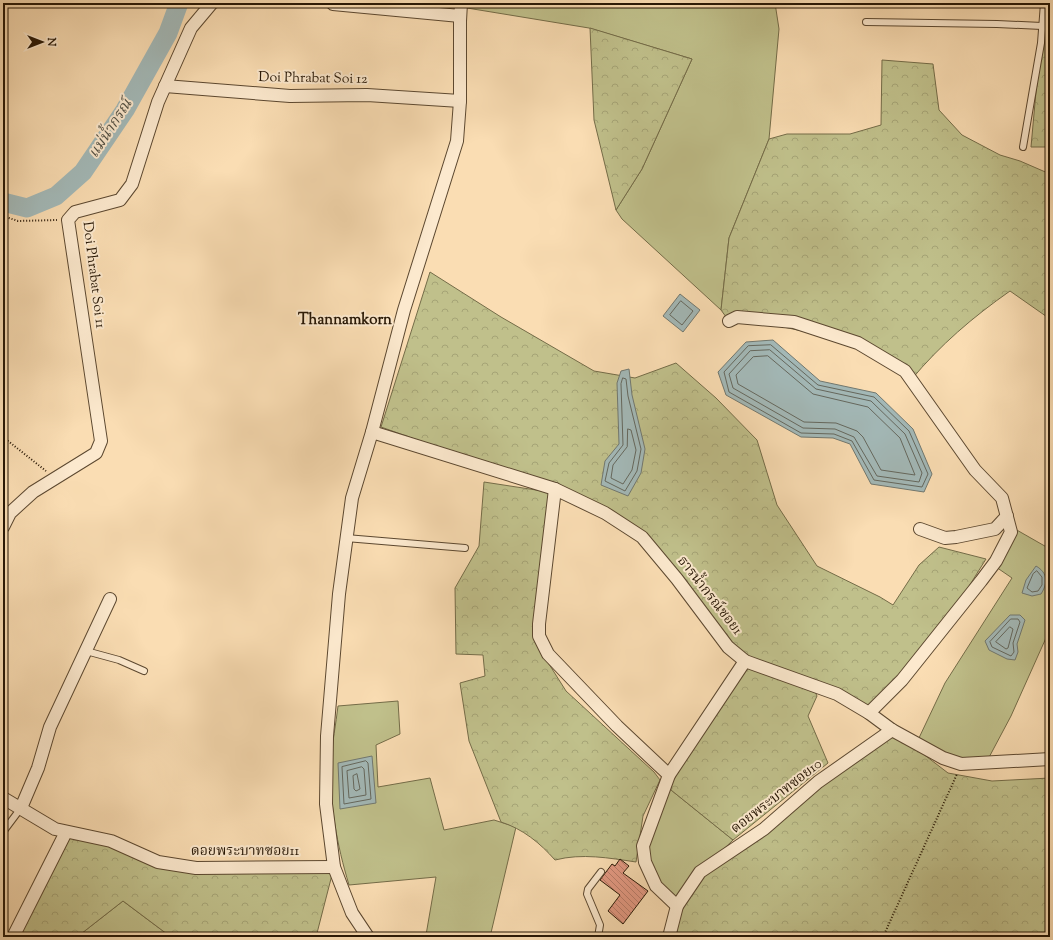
<svg xmlns="http://www.w3.org/2000/svg" width="1053" height="940" viewBox="0 0 1053 940" font-family="'Sorts Mill Goudy','Noto Serif Thai',serif">
<defs>
<pattern id="forest-crowns" width="20" height="18" patternUnits="userSpaceOnUse"><rect width="20" height="18" fill="#c0c08b"/><path d="M2 6a3 3 0 1 1 6 0M12 15a3 3 0 1 1 6 0" fill="none" stroke="#a5a476"/></pattern>
<pattern id="building-back-hatch" width="6" height="6" patternUnits="userSpaceOnUse"><rect width="6" height="6" fill="#e49983"/><path d="M-1 5l2 2M0 0l6 6M5-1l2 2" fill="none" stroke="#b97c69"/></pattern>
</defs>
<rect width="100%" height="100%" fill="#faddb3"/>
<filter id="stains"><feTurbulence type="fractalNoise" baseFrequency=".005" numOctaves="4"/><feColorMatrix values="0 0 0 0 .2 0 0 0 0 .09 0 0 0 0 .02 0 0 0 .5 -.17"/></filter>
<radialGradient id="worn" r=".72"><stop offset=".6" stop-color="#630" stop-opacity="0"/><stop offset="1" stop-color="#630" stop-opacity=".3"/></radialGradient>
<g fill="#c0c08b" stroke="#746c48">
<polygon points="468,3 775,3 779,29 769,139 729,238 721,310 622,219 616,210 642,169 692,59 589,28 467,8"/>
<polygon points="1015,529 1050,549 1050,629 1011,716 986,763 961,764 918,740 945,683 1012,578 996,567"/>
<path d="M 398,701 L 400,734 L 376,745 L 378,787 L 430,778 L 444,830 L 494,820 L 516,827 L 490,937 L 418,937 L 426,935 L 436,877 L 349,885 C 337,845 329,803 331,761 C 332,743 336,724 338,706 Z"/>
<polygon points="669,775 671,790 733,840 700,872 677,906 656,886 643,854"/>
<polygon points="123,901 171,937 77,937"/>
</g>
<g fill="url(#forest-crowns)" stroke="#746c48">
<polygon points="1044,3 1050,3 1050,147 1031,147"/>
<polygon points="590,28 692,59 642,169 616,210 594,120"/>
<path d="M 882,60 L 933,64 L 939,110 L 962,135 L 1000,155 L 1020,161 L 1050,174 L 1050,319 L 1010,291 C 973,317 940,345 911,380 L 858,343 L 737,317 L 729,321 L 721,310 L 729,238 L 769,139 L 787,134 L 850,134 L 881,125 Z"/>
<polygon points="430,272 501,317 594,371 635,378 676,363 716,398 757,440 777,505 817,566 880,597 893,605 919,565 939,547 986,559 941,631 869,713 812,685 817,696 808,716 828,763 733,840 671,790 669,775 745,661 642,537 555,489 381,427"/>
<path d="M 484,482 L 549,492 L 542,653 L 566,691 L 654,772 L 660,780 L 643,816 L 636,862 C 609,858 582,853 555,860 C 540,843 523,829 501,822 L 469,741 L 460,683 L 485,676 L 483,655 L 456,654 L 455,588 L 479,546 Z"/>
<polygon points="892,730 948,773 992,781 1050,778 1050,937 667,937 700,872"/>
<polygon points="66,832 158,862 334,867 316,937 171,937 123,901 77,937 13,937"/>
</g>
<g fill="#a3b9b8" stroke="#717870">
<polygon points="680,294 700,310 683,332 663,316"/>
<polygon points="773,340 820,381 876,393 913,429 932,474 924,492 871,484 850,444 833,438 801,437 726,395 718,372 746,342"/>
<polygon points="629,369 632,395 645,449 641,473 628,496 601,485 605,461 619,444 617,383 621,371"/>
<path d="M 1036,566 C 1048,573 1048,583 1041,594 L 1032,596 L 1022,593 L 1026,580 Z"/>
<polygon points="1010,615 1020,615 1025,620 1017,644 1018,652 1015,660 1007,659 989,650 985,641"/>
<polygon points="372,756 376,803 340,809 338,763"/>
</g>
<g fill="none" stroke-linecap="round" stroke-linejoin="round">
<g stroke="#65685e" stroke-width="1">
<polygon points="681,301 693,311 682,325 670,315"/>
<polygon points="771,345 818,385 874,397 909,431 928,474 922,487 874,480 852,441 834,434 801,433 729,392 724,372 748,346"/>
<polygon points="770,350 816,389 871,401 905,434 922,473 919,482 877,476 854,437 835,429 803,428 733,388 729,374 750,351"/>
<polygon points="768,356 813,394 868,407 900,438 915,475 881,470 863,437 857,431 836,423 804,422 738,384 736,375 753,357"/>
<polygon points="623,378 626,379 628,396 641,449 637,471 625,491 605,481 609,463 623,445 621,384"/>
<polygon points="628,429 631,430 636,450 632,470 623,484 611,478 613,465 627,447"/>
<polygon points="1037,571 1042,577 1042,585 1038,591 1032,592 1027,588 1033,574"/>
<polygon points="1011,619 1018,619 1020,622 1013,643 1014,652 1011,656 992,647 990,642"/>
<polygon points="1010,627 1013,629 1008,648 1006,649 996,642"/>
<polygon points="366,761 368,763 371,799 344,804 342,767"/>
<polygon points="362,767 364,769 366,795 349,798 347,771"/>
<polygon points="357,774 360,789 356,791 354,789 353,776"/>
</g>
<polyline stroke="#a3b9b8" stroke-width="19" points="3,202 27,208 56,196 83,172 125,110 168,33 179,3"/>
</g>
<polygon fill="url(#building-back-hatch)" stroke="#271705" points="620,859 629,866 623,873 648,891 623,924 608,911 620,895 600,880 612,864 615,866"/>
<g fill="none" stroke-linecap="round" stroke-linejoin="round">
<g stroke="#5c4830" stroke-width="8">
<g id="lane">
<polyline points="866,22 997,24 1042,26"/>
<polyline points="1023,147 1041,43 1044,3"/>
<polyline points="346,538 465,548"/>
<polyline points="86,651 119,660 144,671"/>
<polyline points="3,832 21,808"/>
<polyline points="598,937 600,925 587,894 588,889 601,872"/>
</g>
</g>
<g stroke="#5c4830" stroke-width="14">
<g id="street">
<polyline points="333,4 460,16"/>
<polyline points="165,86 290,96 367,95 460,101"/>
<polyline points="729,321 737,317 794,322 858,343 905,371 975,470 1002,498 1011,532 996,561 981,581 902,680 869,713"/>
<polyline points="372,432 555,489 605,513 642,537 677,579 728,647 745,661 837,694 869,713 892,730 943,758 961,764 1050,759"/>
<polyline points="555,489 539,624 539,636 548,654 617,726 669,775"/>
<polyline points="3,527 10,513 33,492 96,453 101,441 68,220 75,212 120,200 132,184 158,102 191,28 212,3"/>
<polyline points="920,529 945,538 956,537 995,529 1007,516"/>
<polyline points="3,798 55,829 111,841 158,862 196,868 334,867"/>
<polyline points="21,808 38,768 50,727 110,599"/>
<polyline points="677,906 656,886 645,862 643,846 669,775 745,661"/>
<polyline points="13,937 66,832"/>
<polyline points="368,937 352,913 334,867 326,804 327,736 339,594 352,498 372,432 404,310 457,141 460,101 460,21 461,3"/>
<polyline points="669,937 677,906 700,872 764,829 818,782 892,730"/>
</g>
</g>
<g stroke="#271705" stroke-width="2" stroke-dasharray="1 2" stroke-linecap="butt">
<polyline points="3,216 18,221 57,220"/>
<polyline points="3,437 46,471"/>
<polyline points="883,937 957,774"/>
</g>
<use href="#lane" stroke="#fce9ce" stroke-width="6"/>
<use href="#street" stroke="#fce9ce" stroke-width="12"/>
</g>
<g text-anchor="middle" dominant-baseline="central" stroke-width="4" stroke-linejoin="round" paint-order="stroke">
<g font-size="14" fill="#271705" stroke="#fce9ce">
<text transform="translate(313 79) rotate(1)">Doi Phrabat Soi 12</text>
<text transform="translate(93 275) rotate(83)">Doi Phrabat Soi 11</text>
<text transform="translate(709 596) rotate(52)">ธารน้ำกรณ์ซอย1</text>
<text transform="translate(777 797) rotate(-38)">ดอยพระบาทซอย10</text>
<text x="245" y="852">ดอยพระบาทซอย11</text>
</g>
<g font-size="15" font-style="italic" fill="#525044" stroke="#fce9ce">
<text transform="translate(111 129) rotate(-57)">แม่น้ำกรณ์</text>
</g>
<g font-size="15" font-weight="bold" fill="#271705" stroke="#fce9ce">
<text x="345" y="320">Thannamkorn</text>
</g>
</g>
<rect width="1053" height="940" fill="none" stroke="#faddb3" stroke-width="16"/>
<rect x="4" y="4" width="1045" height="932" fill="none" stroke="#271705" stroke-width="2"/>
<rect x="8" y="8" width="1037" height="924" fill="none" stroke="#271705"/>
<g transform="translate(42 42) rotate(90)" stroke="#fce9ce" stroke-width="3" paint-order="stroke">
<path d="M0-3L7 15L0 10L-7 15Z" fill="#271705"/>
<text y="-6" font-size="11" font-weight="bold" text-anchor="middle" fill="#271705">N</text>
</g>
<rect width="100%" height="100%" filter="url(#stains)"/>
<rect width="100%" height="100%" fill="url(#worn)"/>
</svg>
